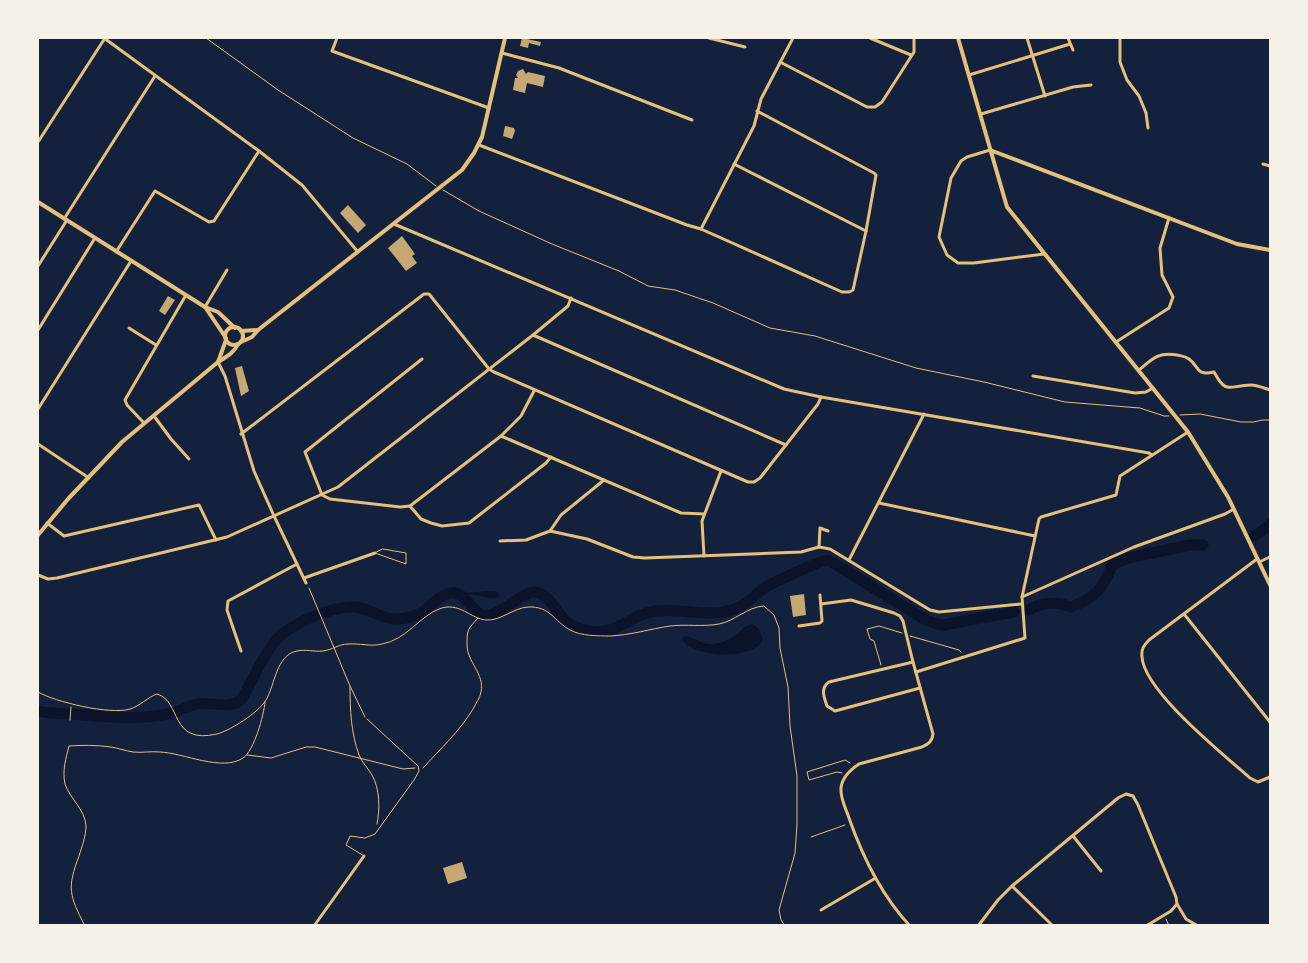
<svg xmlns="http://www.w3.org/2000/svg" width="1308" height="963" viewBox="0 0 1308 963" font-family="'IBM Plex Serif',serif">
<rect width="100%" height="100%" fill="#14213d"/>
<g fill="#0b132b">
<path d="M 489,591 L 495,591 L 500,596 C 491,602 485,595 476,595 C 470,594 468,595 463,593 Z"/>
<path d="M 753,624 L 759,629 L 763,640 C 752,661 692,658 682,639 L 684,636 C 695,637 703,646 715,644 C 721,643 732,639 737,634 C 744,629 742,626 753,624 Z"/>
</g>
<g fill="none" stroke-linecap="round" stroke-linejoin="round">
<g stroke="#0b132b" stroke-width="11">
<polyline points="1254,536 1258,534 1270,524"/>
<path d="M 1029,610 C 1041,602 1058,601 1071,607 C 1094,598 1104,589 1112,565 L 1128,558 L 1190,545 L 1203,545"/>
<path d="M 38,711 C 49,714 60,713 72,714 C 104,717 136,720 168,714 C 178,712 187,706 197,704 C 213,701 227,710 241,700 C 253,681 262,656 276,640 C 291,623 332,606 355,607 C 369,608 381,619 395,619 C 404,619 413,617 421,613 C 432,607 442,590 456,593 C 468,596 471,612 485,616 C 503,614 524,590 535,592 C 550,594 555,611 565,620 C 569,624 575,627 581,629 C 617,640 625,615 656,611 C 679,608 702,616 725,612 C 742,609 750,599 763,589 C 769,584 822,560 828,560 L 926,620 L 937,624 L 943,625 L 1014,612"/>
</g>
</g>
<g fill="#c6a872">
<polygon points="522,38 541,42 540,46 529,43 528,48 520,46"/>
<polygon points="523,69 526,74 528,72 545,76 543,87 527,83 525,93 513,90 515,78 518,78 516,75 518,71"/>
<polygon points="505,126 514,128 515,131 512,139 503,136"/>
<polygon points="348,205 366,225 358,233 340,213"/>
<polygon points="402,236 415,254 412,256 417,263 406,271 388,248"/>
<polygon points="168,296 175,300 165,315 159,311"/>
<polygon points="242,366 249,391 241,396 235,368"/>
<polygon points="804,594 806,615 793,617 790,596"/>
<polygon points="462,862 467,878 448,884 443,868"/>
</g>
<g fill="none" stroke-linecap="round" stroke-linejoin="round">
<g stroke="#e5c07b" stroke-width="1">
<polyline points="206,38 278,90 353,138 407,164 436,186"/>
<polyline points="443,190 479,211 552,244 619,271 648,286 675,290 713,303 770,328 815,336 916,368 984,382 1065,402 1140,408 1164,416 1169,416"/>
<polyline points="1180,415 1200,414 1241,422 1254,422 1262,420 1270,420"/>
<polygon points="383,549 406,553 406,564 375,553"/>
<polyline points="309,588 350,686 365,717"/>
<polyline points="910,636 959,650 961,652"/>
<polyline points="881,665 874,641 870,639 867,629 879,626 902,633"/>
<path d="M 350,686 C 350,710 351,733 359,755 C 362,763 368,768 372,775 C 380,789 380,809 377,824"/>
<path d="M 38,692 C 55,702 110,715 130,709 C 140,706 148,697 157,694 C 182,701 169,745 217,734 C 231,730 258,713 266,700 C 275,685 276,655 297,651 C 305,649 314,652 323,651 C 332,650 339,644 348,644 C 359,643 371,647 382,644 C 406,640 420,616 439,609 C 459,601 471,619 486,620 C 501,621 513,608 528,607 C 550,606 554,621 570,630 C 581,636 598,636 610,636 C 631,635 650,629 670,626 C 686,624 703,627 719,624 C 735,621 747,607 764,606 L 774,615 L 779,628 L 780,648 L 788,687 L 790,726 L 797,776 L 797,825 L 795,853 L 779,910 L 781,920 L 785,926"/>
<polyline points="70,720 71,707"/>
<polyline points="247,755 271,758 306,747 315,747 403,769 415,768"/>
<path d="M 423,768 C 441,748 459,732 473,709 C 476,703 480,698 481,692 C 485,674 467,662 467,645 C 467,630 467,630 478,618"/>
<polyline points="842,773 837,772 809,780 807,772 845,760 850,763"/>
<polyline points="811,837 845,825"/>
<polyline points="1166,919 1169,926"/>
<path d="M 85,926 C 69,895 67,888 79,856 C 82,846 86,836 86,826 C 85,809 70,799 65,784 C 62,771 66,758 69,746 C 82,745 97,745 111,747 C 118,748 126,751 133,752 C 142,753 151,751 160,752 C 184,753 222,772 243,758 C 254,751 264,715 265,702"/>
</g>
<polyline stroke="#e5c07b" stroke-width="1" points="364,856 346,845 350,836 365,838 375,834 414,780 419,771 418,766 367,719"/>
<g stroke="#e5c07b" stroke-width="3">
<polyline points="104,38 259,151 302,185 358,252"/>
<polyline points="337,38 332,51 489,108"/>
<polyline points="709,38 745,47"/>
<polyline points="870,38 911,55"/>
<polyline points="1027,38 1045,96"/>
<polyline points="1068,38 1073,50"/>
<polyline points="1120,38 1120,62 1127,80 1139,96 1146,113 1148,128"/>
<polyline points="502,53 559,68 692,120"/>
<polyline points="780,62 867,107 875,107 882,102 914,52 914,38"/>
<polyline points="969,75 1070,44"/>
<polyline points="981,114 1073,87 1091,85"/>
<polyline points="38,142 105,38"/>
<polyline points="479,145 687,225 701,229 842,292 849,292 853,290 866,231 876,175 874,173 757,111"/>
<polyline points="990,150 967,157 961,161 951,178 939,237 947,255 958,263 974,263 1044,254"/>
<polyline points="734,164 866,231"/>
<polyline points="1263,164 1270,166"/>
<polyline points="64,219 155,76"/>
<polyline points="394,224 784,389 821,397 1149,453 1152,455"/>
<polyline points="701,229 754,126 761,99 793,38"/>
<polyline points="116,252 155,191 209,222 214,221 259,151"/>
<polyline points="38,266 67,220"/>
<polyline points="205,307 227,270"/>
<polyline points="129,328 156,345"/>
<polyline points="38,330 95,238"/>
<polyline points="533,335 786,445"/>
<polyline points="1116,342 1169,308 1173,297 1162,275 1160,248 1169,218"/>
<polyline points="422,359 305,452 322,495 330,499 400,507 410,506 501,436 521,416 534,391"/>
<polyline points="218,362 225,376 254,471 274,516 306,583"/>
<path d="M 1139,370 C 1153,358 1158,352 1177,355 C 1181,356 1185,356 1189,359 C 1200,367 1195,376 1214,372 C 1227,396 1229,385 1251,385 C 1257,385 1264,388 1270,390"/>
<polyline points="1033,376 1135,393 1146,392 1153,388"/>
<polyline points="38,409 131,261"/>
<polyline points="154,416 171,439 189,459"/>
<polyline points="144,423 127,405 125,400 186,295"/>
<polyline points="241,434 424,294 429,294 489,369 494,372 748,482 754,482 760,478 818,404 821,397"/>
<polyline points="501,436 681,513 704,514"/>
<polyline points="38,444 89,478"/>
<polyline points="879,503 1035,536"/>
<polyline points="410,506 421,519 431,523 442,526 469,523 546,463 551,457"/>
<polyline points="47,523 64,536 199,505 216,540"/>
<polyline points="550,531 561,515 604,480"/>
<polyline points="500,541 526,540 550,531 587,539 633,557 645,558 801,552 819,547 830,549 930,610 939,612 1021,604"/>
<polyline points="819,547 820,528 828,531"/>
<polyline points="704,556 702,521 721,471"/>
<path d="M 1257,559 L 1149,640 C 1144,645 1141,649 1142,657 C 1144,691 1224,755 1250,778 L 1258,782 L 1270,777"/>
<polyline points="849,560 924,414"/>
<polyline points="1259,562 1270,557"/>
<polyline points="38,575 48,579 57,578 227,537 338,487 533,335 568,306 571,298"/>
<polyline points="304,578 375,553"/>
<polyline points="1022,597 1134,547 1225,514 1234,509"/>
<path d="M 821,604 L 851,600 L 894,613 L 900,616 L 903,621 L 913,662 L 933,734 C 932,742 928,744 922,747 L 859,764 C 850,770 842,777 841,788 C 840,798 846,809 849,818 C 863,858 881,895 910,926"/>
<polyline points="1184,614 1270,722"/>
<polyline points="799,626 820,623 822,621 820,595"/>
<polyline points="241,651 227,610 228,601 297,564"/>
<path d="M 913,662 L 829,682 C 820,688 824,697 827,706 L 835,711 L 920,688"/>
<polyline points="916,672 1025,638 1022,597 1039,519 1041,517 1116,495 1120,476 1188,432"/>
<polyline points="1073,836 1101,871"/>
<polyline points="1012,886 1053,926"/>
<polyline points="1177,904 1186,919 1198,926"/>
<polyline points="821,910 874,879"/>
<polyline points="314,926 364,856"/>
<polyline points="978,926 998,900 1012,886 1118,798 1126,794 1133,796 1138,805 1176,897 1177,904 1171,911 1146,926"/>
</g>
<g stroke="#e5c07b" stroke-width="4">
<polyline points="958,38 1007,207 1188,432 1228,497 1270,585"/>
<polyline points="990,150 1237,244 1270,250"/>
<polyline points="38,202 205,307 218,312 235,328"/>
<polyline points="205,307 226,338"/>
<circle cx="234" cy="336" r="9"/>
<polyline points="241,331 258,330 462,170 474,153 482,137 505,38"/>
<polyline points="241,342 252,337 258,330"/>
<polyline points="218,362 226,340"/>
<path d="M 38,535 L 68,499 L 122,442 L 218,362 C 226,357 234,353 238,344"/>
</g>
</g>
<rect width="1308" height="963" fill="none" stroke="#f6f1e7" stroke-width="78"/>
</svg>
